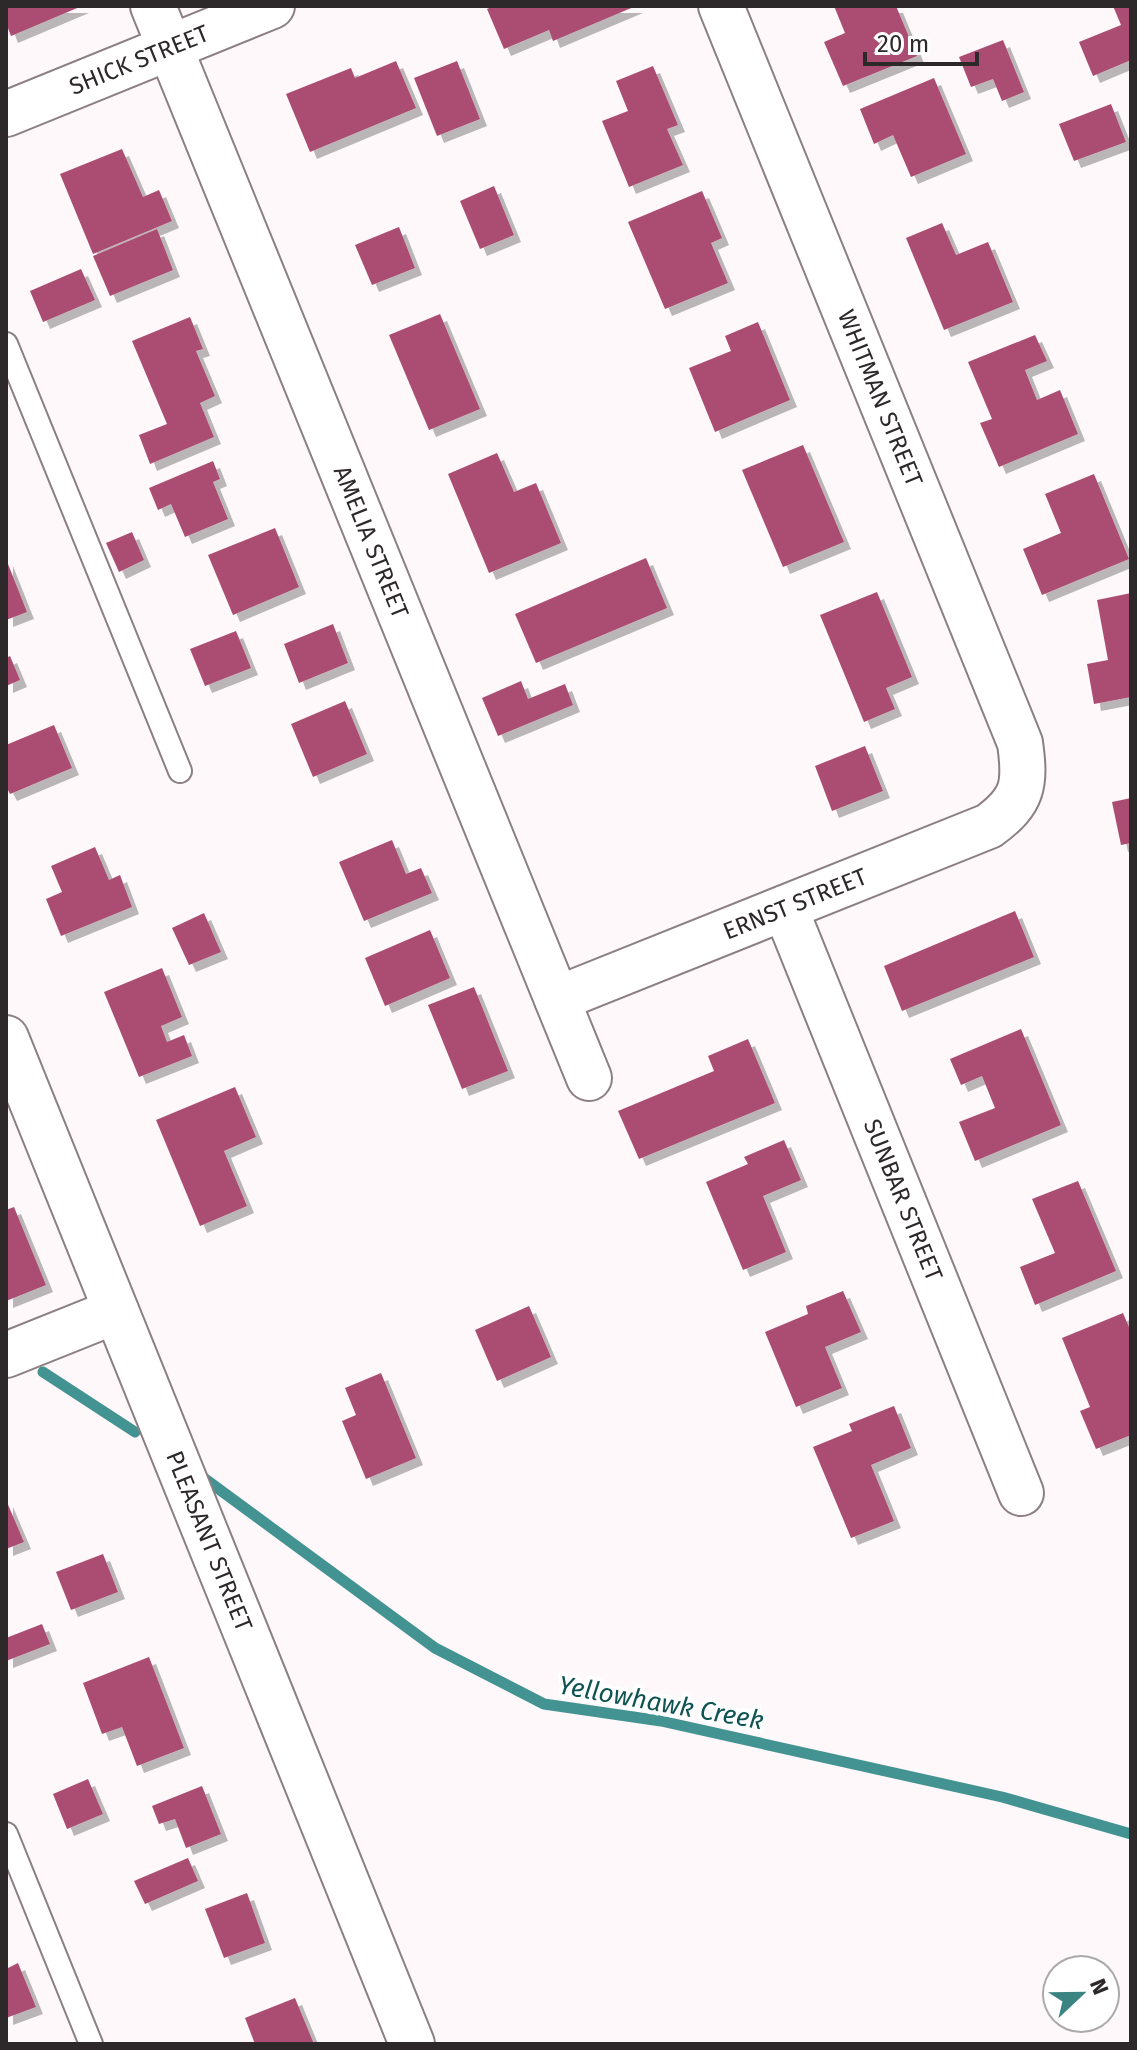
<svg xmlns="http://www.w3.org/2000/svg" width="1137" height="2050" viewBox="0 0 1137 2050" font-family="'Fira Sans',sans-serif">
<defs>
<filter id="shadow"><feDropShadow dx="7" dy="7" stdDeviation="0" flood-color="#0004"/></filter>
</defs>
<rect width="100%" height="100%" fill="#fef8fa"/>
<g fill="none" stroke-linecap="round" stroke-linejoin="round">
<g stroke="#449393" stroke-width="11">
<polyline points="43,1372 135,1432"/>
<polyline points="197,1473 435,1648 544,1704 661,1721 1002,1797 1131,1834"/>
</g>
</g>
<g fill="#ab4e72" filter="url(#shadow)">
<polygon points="6,6 82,6 11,36 6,23"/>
<polygon points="494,6 636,6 553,41 549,30 504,49 487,9"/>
<polygon points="834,6 896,6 917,56 843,86 824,42 845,33"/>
<polygon points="1113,6 1131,6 1131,60 1093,76 1079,42 1121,25"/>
<polygon points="1003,40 1024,92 1002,101 993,79 971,87 959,57"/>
<polygon points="396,61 416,108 310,152 286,94 351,68 355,78"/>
<polygon points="457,61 480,119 437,136 414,78"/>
<polygon points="653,66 678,125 667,129 683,165 629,187 602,121 628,111 616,81"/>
<polygon points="934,78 966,154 911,177 893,135 874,144 860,109"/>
<polygon points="1111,104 1126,142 1074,161 1059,124"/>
<polygon points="122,149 143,197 159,190 172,221 93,254 60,174"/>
<polygon points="494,186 514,235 480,249 460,201"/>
<polygon points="702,191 722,238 711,243 728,283 665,309 628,222"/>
<polygon points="942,223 956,255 988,242 1013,302 944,330 906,238"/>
<polygon points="399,227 415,268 372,285 355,245"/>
<polygon points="157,229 173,270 110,296 93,256"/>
<polygon points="81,269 95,300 43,322 30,291"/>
<polygon points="440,314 480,409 429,430 389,335"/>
<polygon points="190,317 203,349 196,351 215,396 200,403 214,437 150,464 139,435 167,424 132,341"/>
<polygon points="758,322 790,400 715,432 689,368 731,351 725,336"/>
<polygon points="1035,335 1047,361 1025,370 1037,400 1060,390 1078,434 999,467 980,423 992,419 968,362"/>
<polygon points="803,445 844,542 783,567 742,470"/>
<polygon points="497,453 514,492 536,483 561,543 489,573 448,474"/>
<polygon points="213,461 220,479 213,482 228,519 185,537 171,504 158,510 149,488"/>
<polygon points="1094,474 1129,559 1042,595 1023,549 1061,533 1045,494"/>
<polygon points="275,528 299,587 233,615 208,555"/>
<polygon points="132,532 144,560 119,572 106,543"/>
<polygon points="646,558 667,608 536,663 515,614"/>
<polygon points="6,559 27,612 6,620"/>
<polygon points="877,592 912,677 886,688 895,709 864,722 820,615"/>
<polygon points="1131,593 1131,697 1094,704 1087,664 1108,660 1097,600"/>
<polygon points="333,624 348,663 299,683 284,644"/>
<polygon points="236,631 251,668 205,686 190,649"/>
<polygon points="10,656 20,680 6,686 6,658"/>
<polygon points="521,681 528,699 565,684 573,705 498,736 482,698"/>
<polygon points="345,701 367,754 313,777 291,724"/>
<polygon points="54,725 72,768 10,794 6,786 6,745"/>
<polygon points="865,746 883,791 832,811 815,766"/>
<polygon points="1131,798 1131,843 1121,845 1112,802"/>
<polygon points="392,840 406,874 421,868 432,893 364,921 339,862"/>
<polygon points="95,847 109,880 120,875 132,907 61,936 46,899 62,892 51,866"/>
<polygon points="1015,911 1034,957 902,1011 884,966"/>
<polygon points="204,913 221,952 189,965 172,928"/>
<polygon points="430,930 450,978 385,1006 365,958"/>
<polygon points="162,968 182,1017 161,1026 167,1042 184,1035 192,1056 139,1077 104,992"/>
<polygon points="474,987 508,1071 462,1089 428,1005"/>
<polygon points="1021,1029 1061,1125 975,1161 959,1122 995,1108 982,1076 961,1085 950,1059"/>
<polygon points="748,1039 775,1103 639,1159 618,1111 714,1071 708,1056"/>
<polygon points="235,1087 256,1137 224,1151 247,1206 200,1226 156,1120"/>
<polygon points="784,1140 801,1180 763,1196 786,1252 743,1270 706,1182 748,1164 744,1157"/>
<polygon points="1078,1181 1116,1271 1035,1305 1020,1267 1055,1253 1032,1199"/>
<polygon points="14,1207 46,1285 6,1301 6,1210"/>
<polygon points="843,1291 861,1332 825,1347 842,1388 796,1407 765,1332 808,1314 806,1306"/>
<polygon points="529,1306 551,1357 497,1381 475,1330"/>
<polygon points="1123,1313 1131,1332 1131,1435 1096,1449 1080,1411 1090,1407 1062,1338"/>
<polygon points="381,1373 416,1458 366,1479 342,1421 356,1415 345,1388"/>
<polygon points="894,1406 911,1448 871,1465 894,1521 851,1538 813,1447 852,1431 849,1424"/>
<polygon points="6,1500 24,1542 6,1549"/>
<polygon points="103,1554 118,1592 71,1610 56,1572"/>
<polygon points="42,1624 50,1644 6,1661 6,1638"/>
<polygon points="149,1657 184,1748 137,1766 122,1727 102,1734 83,1683"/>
<polygon points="88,1779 103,1814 67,1829 53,1794"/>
<polygon points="202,1786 221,1834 186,1848 175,1819 159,1824 152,1806"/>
<polygon points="188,1858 198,1881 145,1904 134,1881"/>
<polygon points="247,1893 265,1943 224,1958 205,1909"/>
<polygon points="18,1963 36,2007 6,2018 6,1969"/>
<polygon points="295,1998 314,2044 255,2044 245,2018"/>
</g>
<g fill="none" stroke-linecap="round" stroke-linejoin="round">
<g stroke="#8c7f83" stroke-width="26">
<g id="lane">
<polyline points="6,344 180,771"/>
<polyline points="6,1834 91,2044"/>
</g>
</g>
<g stroke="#8c7f83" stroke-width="48">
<g id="street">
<polyline points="153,6 589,1078"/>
<polyline points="6,114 272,6"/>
<polyline points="785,908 1021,1493"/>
<path d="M 557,999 L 989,826 C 1023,801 1026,785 1020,743 L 721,6"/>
<polyline points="6,1355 116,1311"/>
</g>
</g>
<g stroke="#8c7f83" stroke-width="48">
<polyline id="secondary" points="6,1038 412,2044"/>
</g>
<use href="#lane" stroke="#fff" stroke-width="22"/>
<use href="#street" stroke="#fff" stroke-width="44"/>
<use href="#secondary" stroke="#fff" stroke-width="44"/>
</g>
<g text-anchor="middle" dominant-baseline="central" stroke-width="8" stroke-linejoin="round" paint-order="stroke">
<g font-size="24" fill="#2d282a" stroke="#fff">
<text transform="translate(139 60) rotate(-22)">SHICK STREET</text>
<text transform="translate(880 398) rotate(68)">WHITMAN STREET</text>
<text transform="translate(371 542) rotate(68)">AMELIA STREET</text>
<text transform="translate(795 904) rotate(-22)">ERNST STREET</text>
<text transform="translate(903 1200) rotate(68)">SUNBAR STREET</text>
<text transform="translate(209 1541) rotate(68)">PLEASANT STREET</text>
</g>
<g font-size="26" font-style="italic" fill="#105353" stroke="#fff">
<text transform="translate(661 1703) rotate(10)">Yellowhawk Creek</text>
</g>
</g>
<rect width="1137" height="2050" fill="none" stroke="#2d282a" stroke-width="16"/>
<g transform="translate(1081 1994) rotate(68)"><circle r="38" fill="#ffffff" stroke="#aba9aa" stroke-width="2"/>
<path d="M0-6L14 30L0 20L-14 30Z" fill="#3b8482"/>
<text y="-12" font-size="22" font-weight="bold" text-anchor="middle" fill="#2d282a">N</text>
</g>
<path d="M865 52v12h112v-12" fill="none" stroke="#2d282a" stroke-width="4"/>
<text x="877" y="52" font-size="24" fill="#2d282a" stroke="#ffffff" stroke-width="6" paint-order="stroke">20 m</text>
</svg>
